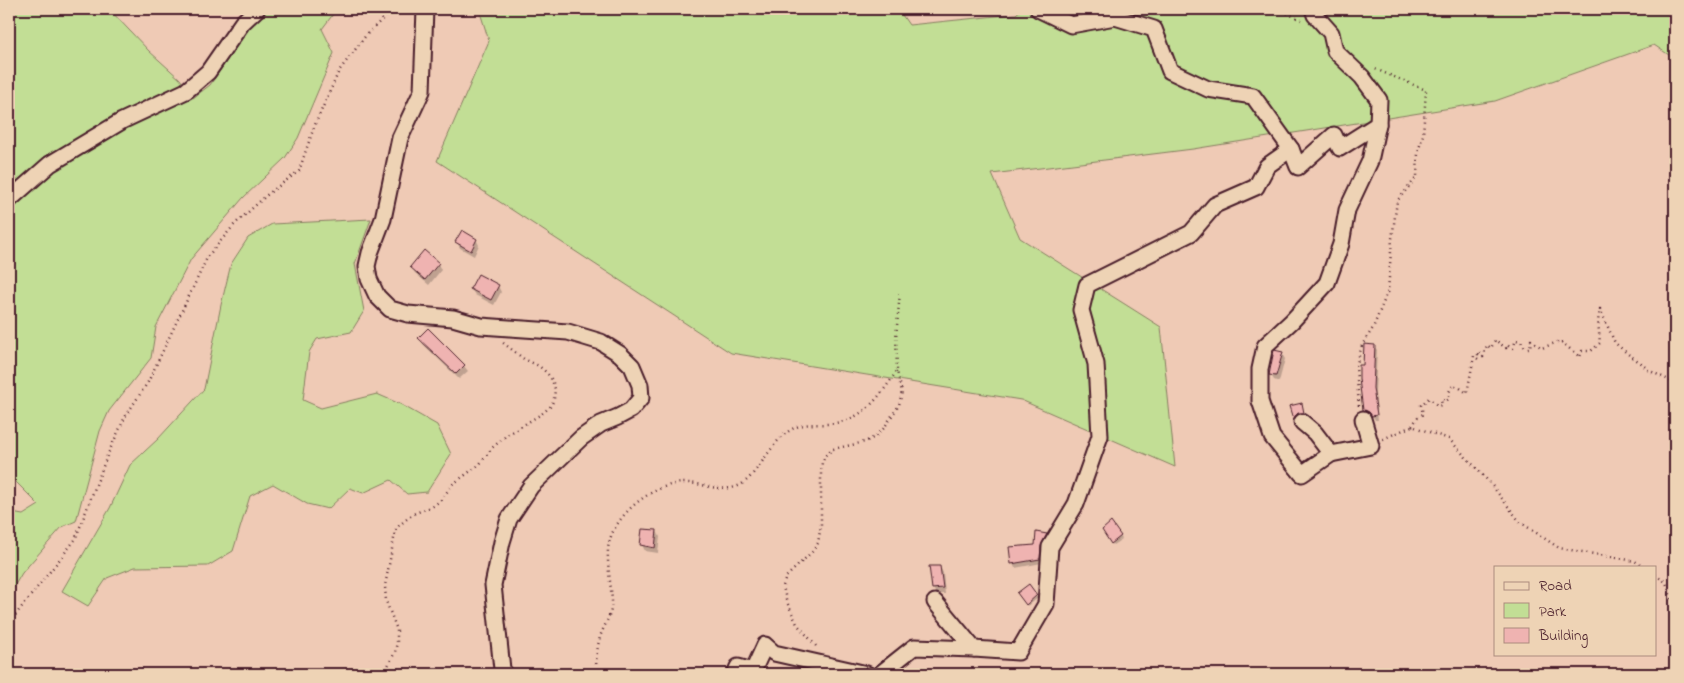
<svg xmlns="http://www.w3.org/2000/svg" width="1684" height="683" viewBox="0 0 1684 683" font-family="'Indie Flower',sans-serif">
<rect width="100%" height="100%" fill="#efcab5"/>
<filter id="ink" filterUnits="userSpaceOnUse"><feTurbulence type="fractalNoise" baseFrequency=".02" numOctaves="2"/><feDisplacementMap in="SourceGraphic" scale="10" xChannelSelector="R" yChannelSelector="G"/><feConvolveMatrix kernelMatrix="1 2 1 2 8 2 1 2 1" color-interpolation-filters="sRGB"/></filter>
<g filter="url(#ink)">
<g fill="#c2de95" stroke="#867e60">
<polygon points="9,9 109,9 149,51 180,79 193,98 210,85 248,30 266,9 337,9 322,29 334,53 298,138 285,158 243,198 191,259 156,327 151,358 109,411 100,431 76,521 62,527 22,573 9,595 9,510 12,513 23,515 39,505 9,475"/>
<polygon points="479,9 898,9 909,25 1016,14 1022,9 1675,9 1675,59 1654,45 1495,101 1193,149 992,174 1020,238 1161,327 1175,467 1021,400 731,353 437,161 489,41"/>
<polygon points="371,219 355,264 364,311 351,332 317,339 309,352 303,400 321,408 377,394 400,404 437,425 451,454 427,492 407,494 391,480 363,493 350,488 328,509 307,504 273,484 250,496 233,551 208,566 135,567 107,578 88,606 62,591 110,508 130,465 158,439 204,389 221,305 231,264 248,238 272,224"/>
</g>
<g fill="#0003">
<polygon points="476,239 479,245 474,256 460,248 457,242"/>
<polygon points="438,264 441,270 429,285 415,273 412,267"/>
<polygon points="498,286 501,292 494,305 475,295 471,289"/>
<polygon points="420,338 464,366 468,371 459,379 423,344"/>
<polygon points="1374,346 1377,350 1375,394 1378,420 1375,420 1373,416 1367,414 1364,409 1364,366"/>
<polygon points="1282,354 1285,359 1279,382 1274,380 1271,375"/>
<polygon points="1291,406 1303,407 1304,415 1295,420"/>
<polygon points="1111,524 1122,539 1113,545 1103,530"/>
<polygon points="657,531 660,537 658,553 645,551 642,545"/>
<polygon points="1046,535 1049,539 1042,563 1015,568 1013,564 1011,548 1036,546"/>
<polygon points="940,567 943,573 945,594 936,594 933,588"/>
<polygon points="1029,586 1038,598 1028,606 1020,596"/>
</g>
<g fill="#efb3b1" stroke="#4a1f2b">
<polygon points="462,230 477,239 471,251 455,242"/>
<polygon points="424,250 439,263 425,280 410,267"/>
<polygon points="478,274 499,285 491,300 470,289"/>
<polygon points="428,328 465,365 456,374 418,338"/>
<polygon points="1364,344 1375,345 1373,388 1377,415 1372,416 1369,412 1363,410 1359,379 1359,365 1363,365"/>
<polygon points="1274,350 1283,352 1276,376 1269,375"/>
<polygon points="1302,403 1304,413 1298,413 1293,419 1289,406"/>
<polygon points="1111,522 1121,536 1111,544 1102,530"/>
<polygon points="642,529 657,530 655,548 640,545"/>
<polygon points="1036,532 1047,534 1041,546 1040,559 1011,564 1009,547 1035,545"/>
<polygon points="929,566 940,566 943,588 932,589"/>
<polygon points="1029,584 1037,595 1026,605 1017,593"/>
</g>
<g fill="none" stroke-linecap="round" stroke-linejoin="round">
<g stroke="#4a1f2b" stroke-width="19">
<g id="minor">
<polyline points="425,9 422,91 400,138 383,219 370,253 367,266 369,279 377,296 390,309 408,314 453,318 481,326 568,332 601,342 620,354 632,366 640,385 641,398 631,410 618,417 601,424 581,438 531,486 509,519 502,542 493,585 502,669 505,674"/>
<polyline points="1038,9 1071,25 1115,17 1154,29 1170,71 1208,89 1253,96 1291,149 1298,167 1334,135 1340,148 1378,124"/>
<polyline points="1313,9 1315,15 1331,33 1335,51 1362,77 1379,100 1378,124 1370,161 1347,210 1341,244 1327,283 1292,321 1265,346 1260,369 1260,401 1272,437 1302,474 1331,454"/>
<polyline points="9,200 50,164 122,121 186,91 208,72 242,23 257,9"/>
<polyline points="1302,422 1315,433 1331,454 1371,446 1363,419"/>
<polyline points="935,602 974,649 1018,652 1046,604 1050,547 1076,504 1100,436 1096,364 1081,310 1087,285 1191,233 1215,205 1256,187 1267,166 1291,149"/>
<polyline points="735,674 738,667 753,671 765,645 774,653 867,674"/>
<polyline points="880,674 914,647 974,649"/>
</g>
</g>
<g stroke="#4a1f2b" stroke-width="2.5" stroke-dasharray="1 4" stroke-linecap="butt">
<polyline points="1278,9 1301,20"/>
<polyline points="1359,406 1356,367 1362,345 1373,328 1388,291 1392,239 1397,201 1417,177 1418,152 1423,135 1426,90 1375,69"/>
<polyline points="1412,426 1418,417 1423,414 1421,405 1429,398 1438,406 1442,405 1441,400 1443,399 1446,401 1449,399 1449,392 1453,385 1460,388 1467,393 1474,356 1478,359 1478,352 1483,357 1487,345 1491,348 1495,340 1506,348 1507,345 1511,348 1513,348 1516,340 1521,341 1525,348 1530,348 1531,340 1542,348 1560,341 1580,357 1582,351 1591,351 1600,343 1598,321 1600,309 1615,343 1628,354 1641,363 1648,370 1675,383"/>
<polyline points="1383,439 1412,426 1449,439 1490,483 1520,522 1559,548 1635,561 1643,567"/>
<polyline points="1655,575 1666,582 1675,609"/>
<polyline points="9,623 75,540 107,456 125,417 148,382 208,256 235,224 268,194 299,171 314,127 339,71 367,34 391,11 411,10"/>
<polyline points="816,646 797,624 786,600 783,586 786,577 813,551 818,543 821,525 821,473 822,462 826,455 833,449 865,442 875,437 884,428 899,405 902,392 897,371 896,337 900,292"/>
<polyline points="384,674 395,652 397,642 397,630 386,601 385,586 396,528 413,514 433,506 440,501 453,484 479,465 492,448 507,435 543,413 551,406 554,399 555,389 552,380 547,373 539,366 524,359 502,342"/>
<path d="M 597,674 C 595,663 597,648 600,637 C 604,625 612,615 612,601 C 611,584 607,566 608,549 C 611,516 654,482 686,483 C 703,483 721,493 738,486 C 757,478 768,445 789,431 C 802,422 814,425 828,424 C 864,421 879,397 897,371"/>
<polyline points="1673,674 1673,659 1675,645"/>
</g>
<use href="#minor" stroke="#eed3b5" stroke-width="15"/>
</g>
</g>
<rect width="1684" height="683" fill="none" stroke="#eed3b5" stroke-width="30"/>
<rect x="15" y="15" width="1654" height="653" fill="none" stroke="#4a1f2b" stroke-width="2" filter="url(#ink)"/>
<rect x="1494" y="566" width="162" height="90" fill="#eed3b5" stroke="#ac8b7e"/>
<rect x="1504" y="582" width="25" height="8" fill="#eed3b5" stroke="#ac8b7e"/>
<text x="1539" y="590" font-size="15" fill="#4a1f2b">Road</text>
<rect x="1504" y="603" width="25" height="15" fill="#c2de95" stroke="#ac8b7e"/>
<text x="1539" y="616" font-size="15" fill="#4a1f2b">Park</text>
<rect x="1504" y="628" width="25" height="15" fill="#efb3b1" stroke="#ac8b7e"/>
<text x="1539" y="640" font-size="15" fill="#4a1f2b">Building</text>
</svg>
